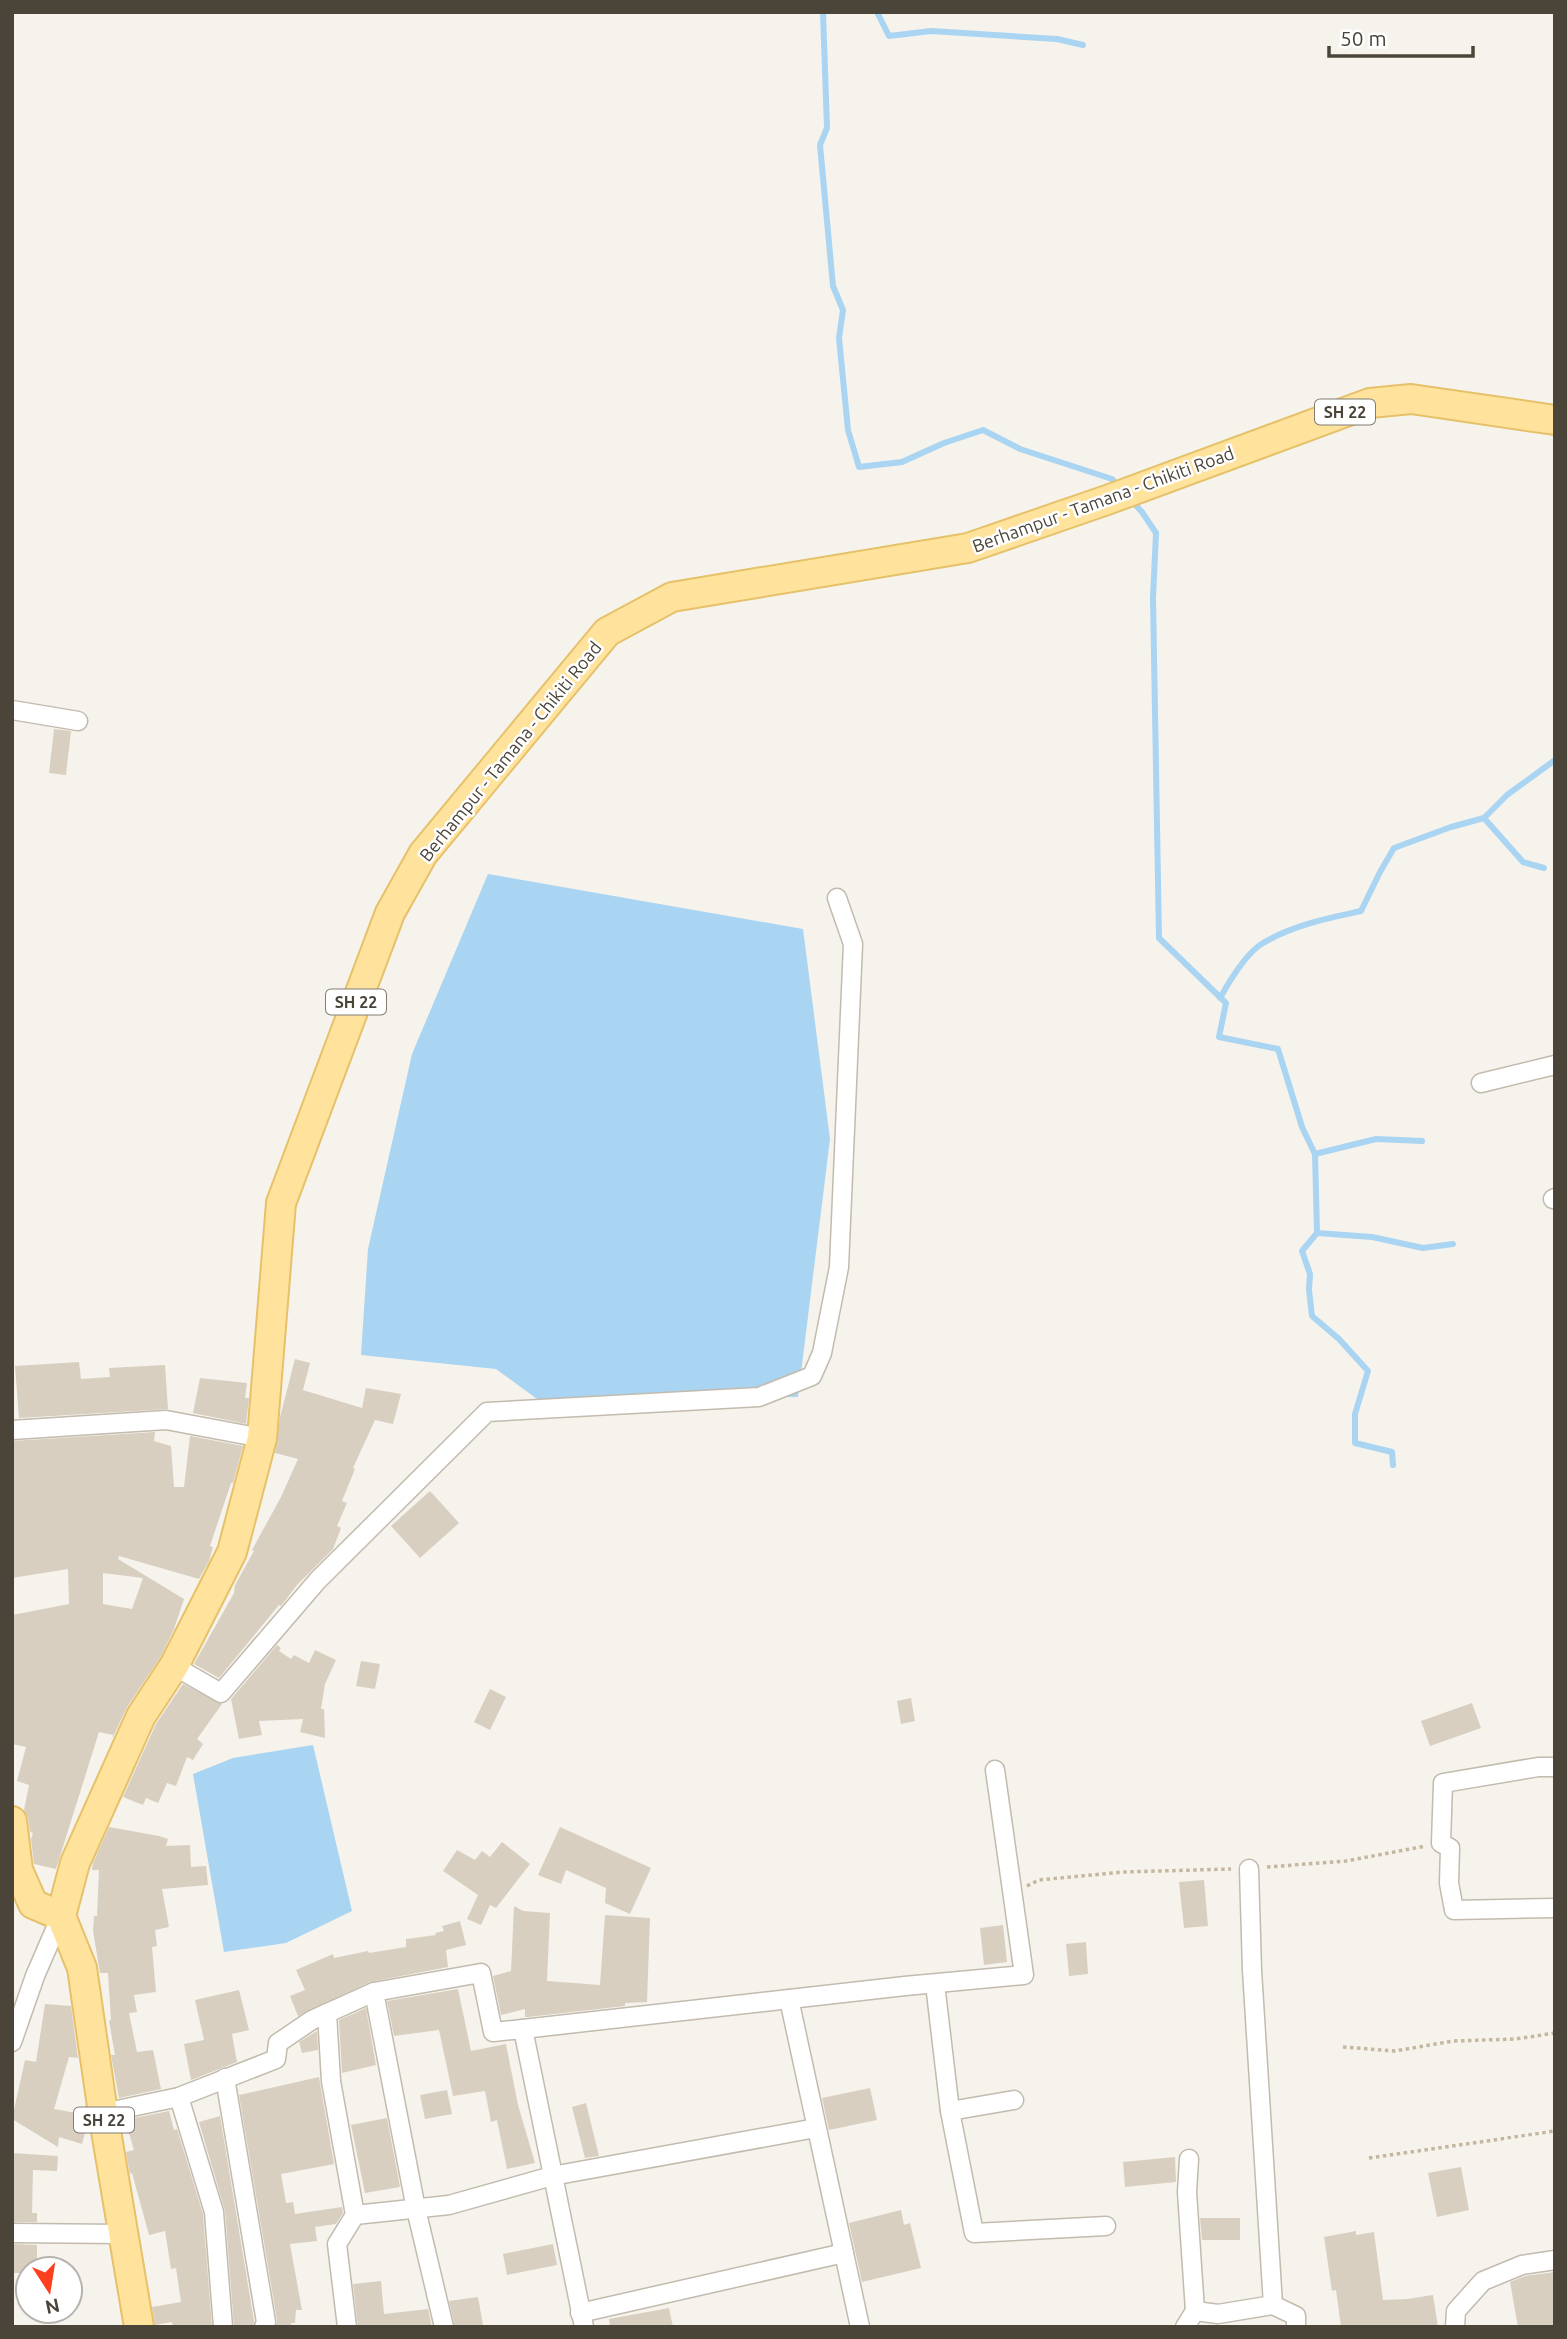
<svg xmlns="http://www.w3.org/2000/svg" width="1567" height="2339" viewBox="0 0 1567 2339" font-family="Ubuntu,sans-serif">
<rect width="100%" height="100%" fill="#f6f3ec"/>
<g fill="#a9d4f2">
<polygon points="488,874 803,929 830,1139 798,1397 537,1399 496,1369 361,1355 368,1249 412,1054"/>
<polygon points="313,1745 352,1911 286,1943 224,1952 193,1774 233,1758"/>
</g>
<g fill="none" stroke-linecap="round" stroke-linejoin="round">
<g stroke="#a9d4f2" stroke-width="6">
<polyline points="823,12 827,128 820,145 833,286 843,310 839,338 848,430 859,467 902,462 944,443 983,430 1020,449 1112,479 1120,488"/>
<polyline points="877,12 889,36 931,31 1057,39 1083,45"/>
<polyline points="1129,498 1142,512 1156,533 1153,598 1159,938 1226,1003 1219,1037 1278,1049 1302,1127 1315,1154 1317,1233 1302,1251 1310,1274 1309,1290 1312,1316 1339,1339 1368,1371 1355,1414 1355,1443 1392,1452 1393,1465"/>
<polyline points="1484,818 1507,795 1555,760"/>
<path d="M 1220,998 C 1230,980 1246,953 1263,943 C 1293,925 1329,918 1361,911 L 1380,872 L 1394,848 L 1451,827 L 1484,818 L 1523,862 L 1544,868"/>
<polyline points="1315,1154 1376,1139 1422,1141"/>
<polyline points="1317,1233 1372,1237 1423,1248 1453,1244"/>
</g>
</g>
<g fill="#d8cfc1" fill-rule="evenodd">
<polygon points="54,729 71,731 66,775 49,773"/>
<polygon points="295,1359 310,1363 303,1390 362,1408 366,1388 401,1394 393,1424 375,1420 353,1468 355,1469 342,1501 347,1503 337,1526 341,1528 333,1549 297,1585 281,1606 279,1605 219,1678 194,1664 234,1593 235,1585 254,1551 252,1550 281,1497 298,1459 275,1453 280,1417"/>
<polygon points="79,1362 81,1379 110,1377 109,1368 165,1365 168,1409 19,1418 15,1366"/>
<polygon points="200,1378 247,1383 245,1398 249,1398 246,1424 193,1413"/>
<path d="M 155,1432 L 154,1441 L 171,1446 L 174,1487 L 184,1487 L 190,1436 L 243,1446 L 233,1483 L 231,1483 L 210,1546 L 213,1547 L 209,1561 L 199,1579 L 119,1556 L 118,1559 L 184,1599 L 174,1629 L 160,1658 L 127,1707 L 112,1739 L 113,1735 L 99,1732 L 56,1869 L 34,1864 L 31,1839 L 33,1833 L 30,1832 L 28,1818 L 24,1810 L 29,1785 L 17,1781 L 26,1747 L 12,1744 L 12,1615 L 69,1604 L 68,1569 L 12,1578 L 12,1441 ZM 103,1573 L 143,1578 L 132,1609 L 103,1604 Z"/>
<polygon points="430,1491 459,1523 420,1558 391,1526"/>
<polygon points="277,1645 281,1648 279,1651 291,1659 294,1655 309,1663 315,1650 336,1660 325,1684 321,1709 324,1709 325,1738 300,1732 303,1719 259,1721 262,1735 239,1739 231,1699"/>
<polygon points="361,1661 380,1664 375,1689 356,1686"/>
<polygon points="183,1684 222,1704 197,1739 203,1744 193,1760 187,1757 176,1786 167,1783 158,1803 146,1798 143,1805 123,1797 156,1724"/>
<polygon points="490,1689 506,1697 490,1730 474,1722"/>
<polygon points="911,1698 915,1721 901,1724 897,1701"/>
<polygon points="1472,1703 1481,1728 1430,1746 1421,1721"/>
<polygon points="109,1827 159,1836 168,1839 166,1846 190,1845 191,1867 206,1866 208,1885 162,1889 169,1927 155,1930 157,1946 152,1947 156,1992 134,1995 137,2012 129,2013 137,2052 153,2050 161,2089 119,2098 111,2055 115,2055 109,2021 111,2020 108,1973 100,1973 93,1931 94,1916 97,1916 99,1870 92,1870 93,1863"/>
<polygon points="560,1827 651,1868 630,1914 605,1903 606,1888 566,1870 561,1884 538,1875"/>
<polygon points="502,1842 530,1864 496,1908 490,1905 481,1925 467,1919 478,1895 443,1871 457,1850 475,1860 482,1851 490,1857"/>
<polygon points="1204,1880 1208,1926 1184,1928 1179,1882"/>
<polygon points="514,1906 523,1911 550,1913 547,1981 600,1985 605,1915 650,1918 647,2002 625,2003 625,2006 528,2017 525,2017 525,2009 501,2015 493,1976 511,1971"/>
<polygon points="460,1921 466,1945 446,1950 448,1967 370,1982 298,2016 290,1996 305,1990 296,1970 333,1954 334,1958 368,1951 369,1953 406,1947 406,1939 436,1935 435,1933 444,1931 442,1926"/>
<polygon points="1003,1925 1007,1962 984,1965 980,1928"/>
<polygon points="1086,1942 1088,1974 1069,1976 1066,1944"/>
<polygon points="458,1989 471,2051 506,2044 518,2105 535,2163 507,2169 497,2120 491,2122 485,2091 453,2096 439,2030 394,2036 387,2001"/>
<polygon points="239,1990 249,2030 232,2034 237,2062 191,2080 184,2044 204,2040 195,2000"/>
<polygon points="45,2004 71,2006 78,2058 69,2057 54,2109 87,2115 88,2122 82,2144 59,2137 58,2147 12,2119 25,2060 36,2062"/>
<polygon points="366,2008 376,2065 342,2073 339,2020"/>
<polygon points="317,2031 318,2050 302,2053 299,2042"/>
<polygon points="319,2077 334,2164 281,2174 286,2203 293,2202 295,2214 342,2207 343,2213 336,2224 315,2227 317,2241 290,2244 302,2310 296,2310 295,2323 291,2323 291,2327 276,2327 277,2320 239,2095"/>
<polygon points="870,2088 877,2120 829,2130 822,2098"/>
<polygon points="447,2090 452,2114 425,2119 420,2095"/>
<polygon points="586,2103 599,2156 585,2158 572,2107"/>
<polygon points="169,2111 174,2130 177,2129 203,2214 212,2327 173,2327 172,2322 155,2325 152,2307 181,2302 176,2268 171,2269 165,2231 149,2235 132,2173 130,2174 126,2152 134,2150 125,2120"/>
<polygon points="220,2116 254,2321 253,2327 234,2327 225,2211 199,2122"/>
<polygon points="387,2118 400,2187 365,2193 351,2125"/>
<polygon points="12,2153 58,2156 57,2171 33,2170 32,2213 37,2213 37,2222 12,2222"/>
<polygon points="1175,2157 1176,2182 1125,2187 1123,2162"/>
<polygon points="1461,2167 1469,2210 1437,2217 1428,2173"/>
<polygon points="901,2210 904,2225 910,2223 921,2268 862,2282 849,2223"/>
<polygon points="1200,2218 1240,2218 1240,2240 1202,2240"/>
<polygon points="1356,2231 1356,2235 1374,2232 1383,2300 1407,2299 1433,2295 1438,2327 1341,2327 1336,2290 1332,2291 1324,2237"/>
<polygon points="12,2244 37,2245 37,2269 28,2269 28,2273 12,2273"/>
<polygon points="553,2244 557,2265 507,2275 503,2254"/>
<polygon points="1555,2272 1555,2327 1518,2327 1510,2282 1525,2276"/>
<polygon points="381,2281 384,2314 428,2309 432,2327 358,2327 353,2284"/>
<polygon points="478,2297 483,2325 455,2327 449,2301"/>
<polygon points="669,2308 673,2327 610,2327 609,2319"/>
</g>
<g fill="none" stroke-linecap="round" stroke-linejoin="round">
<g stroke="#c2bbae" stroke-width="21">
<g id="street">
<polyline points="12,710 78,721"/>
<polyline points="1481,1083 1555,1065"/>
<polyline points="1553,1199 1555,1198"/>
<polyline points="12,1430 166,1420 262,1438"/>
<polyline points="174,1666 221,1693 318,1580 487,1412 759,1397 812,1376 822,1353 839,1267 853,944 837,898"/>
<polyline points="1555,1767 1538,1767 1443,1783 1441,1843 1450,1848 1449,1883 1454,1910 1555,1908"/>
<polyline points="1249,1869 1252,1970 1273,2305 1296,2316 1296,2327"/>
<polyline points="935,1984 950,2111 974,2233 1106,2226"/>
<polyline points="374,1992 416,2209 444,2327"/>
<polyline points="789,1999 860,2327"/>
<polyline points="327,2013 331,2081 355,2215 449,2205 552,2176 816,2128"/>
<polyline points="12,2042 35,1976 61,1916"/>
<polyline points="225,2078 266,2322 264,2327"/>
<polyline points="179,2097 214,2212 223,2327"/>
<polyline points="950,2111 1014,2100"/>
<polyline points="103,2113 179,2097 276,2059 278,2043 312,2020 374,1992 481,1973 493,2032 523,2029"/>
<polyline points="1189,2159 1187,2192 1195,2311 1218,2314 1273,2305"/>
<polyline points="12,2233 123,2234"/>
<polyline points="580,2313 844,2253"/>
<polyline points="347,2327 337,2244 355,2215"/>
<polyline points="584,2327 523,2029 905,1986 1024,1975 995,1770"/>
<polyline points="1185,2327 1195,2311"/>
<polyline points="1455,2327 1456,2311 1483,2281 1522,2265 1555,2260"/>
</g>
</g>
<g stroke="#e6c16a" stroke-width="32">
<g id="primary">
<polyline points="12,1821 18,1870 33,1904 61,1916"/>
<polyline points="139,2327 103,2113 82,1968 61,1916 75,1863 141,1716 174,1666 232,1552 262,1438 281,1203 390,913 423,854 607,632 672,597 968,548 1107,500 1370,403 1411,399 1555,420"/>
</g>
</g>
<g stroke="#c4b79f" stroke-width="3.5" stroke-dasharray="3.5 3.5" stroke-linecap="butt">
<polyline points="1267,1867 1346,1861 1426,1846"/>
<polyline points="1027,1886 1039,1880 1123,1872 1231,1869"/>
<polyline points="1343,2047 1395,2051 1453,2041 1516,2039 1555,2033"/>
<polyline points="1369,2158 1555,2131"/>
</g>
<use href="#street" stroke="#fff" stroke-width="18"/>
<use href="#primary" stroke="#ffe39c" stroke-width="28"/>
</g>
<g text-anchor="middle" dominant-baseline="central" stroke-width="5" stroke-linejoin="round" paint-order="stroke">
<g fill="#fff" stroke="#817c74" stroke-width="2">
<rect x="1315" y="399.5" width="60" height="25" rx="5"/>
<rect x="326" y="989.5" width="60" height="25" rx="5"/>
<rect x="74" y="2107.5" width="60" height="25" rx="5"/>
</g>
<g font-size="16" font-weight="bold" fill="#4b4439">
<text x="1345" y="412">SH 22</text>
<text x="356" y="1002">SH 22</text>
<text x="104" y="2120">SH 22</text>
</g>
<g font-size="18" fill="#4b4439" stroke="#fff">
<text transform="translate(1103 499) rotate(-20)">Berhampur - Tamana - Chikiti Road</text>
<text transform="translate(510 751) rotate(-51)">Berhampur - Tamana - Chikiti Road</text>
</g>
</g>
<rect width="1567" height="2339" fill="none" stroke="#4b4439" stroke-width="28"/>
<g transform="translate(49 2290) rotate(168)"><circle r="33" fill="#ffffff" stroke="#b7b4b0" stroke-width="2"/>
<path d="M0-5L12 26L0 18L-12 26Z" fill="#fc3f1d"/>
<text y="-10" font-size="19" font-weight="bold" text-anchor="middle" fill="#4b4439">N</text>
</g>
<path d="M1329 46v10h144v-10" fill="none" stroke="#4b4439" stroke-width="3.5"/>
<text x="1340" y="46" font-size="21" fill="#4b4439" stroke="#ffffff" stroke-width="5" paint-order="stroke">50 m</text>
</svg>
